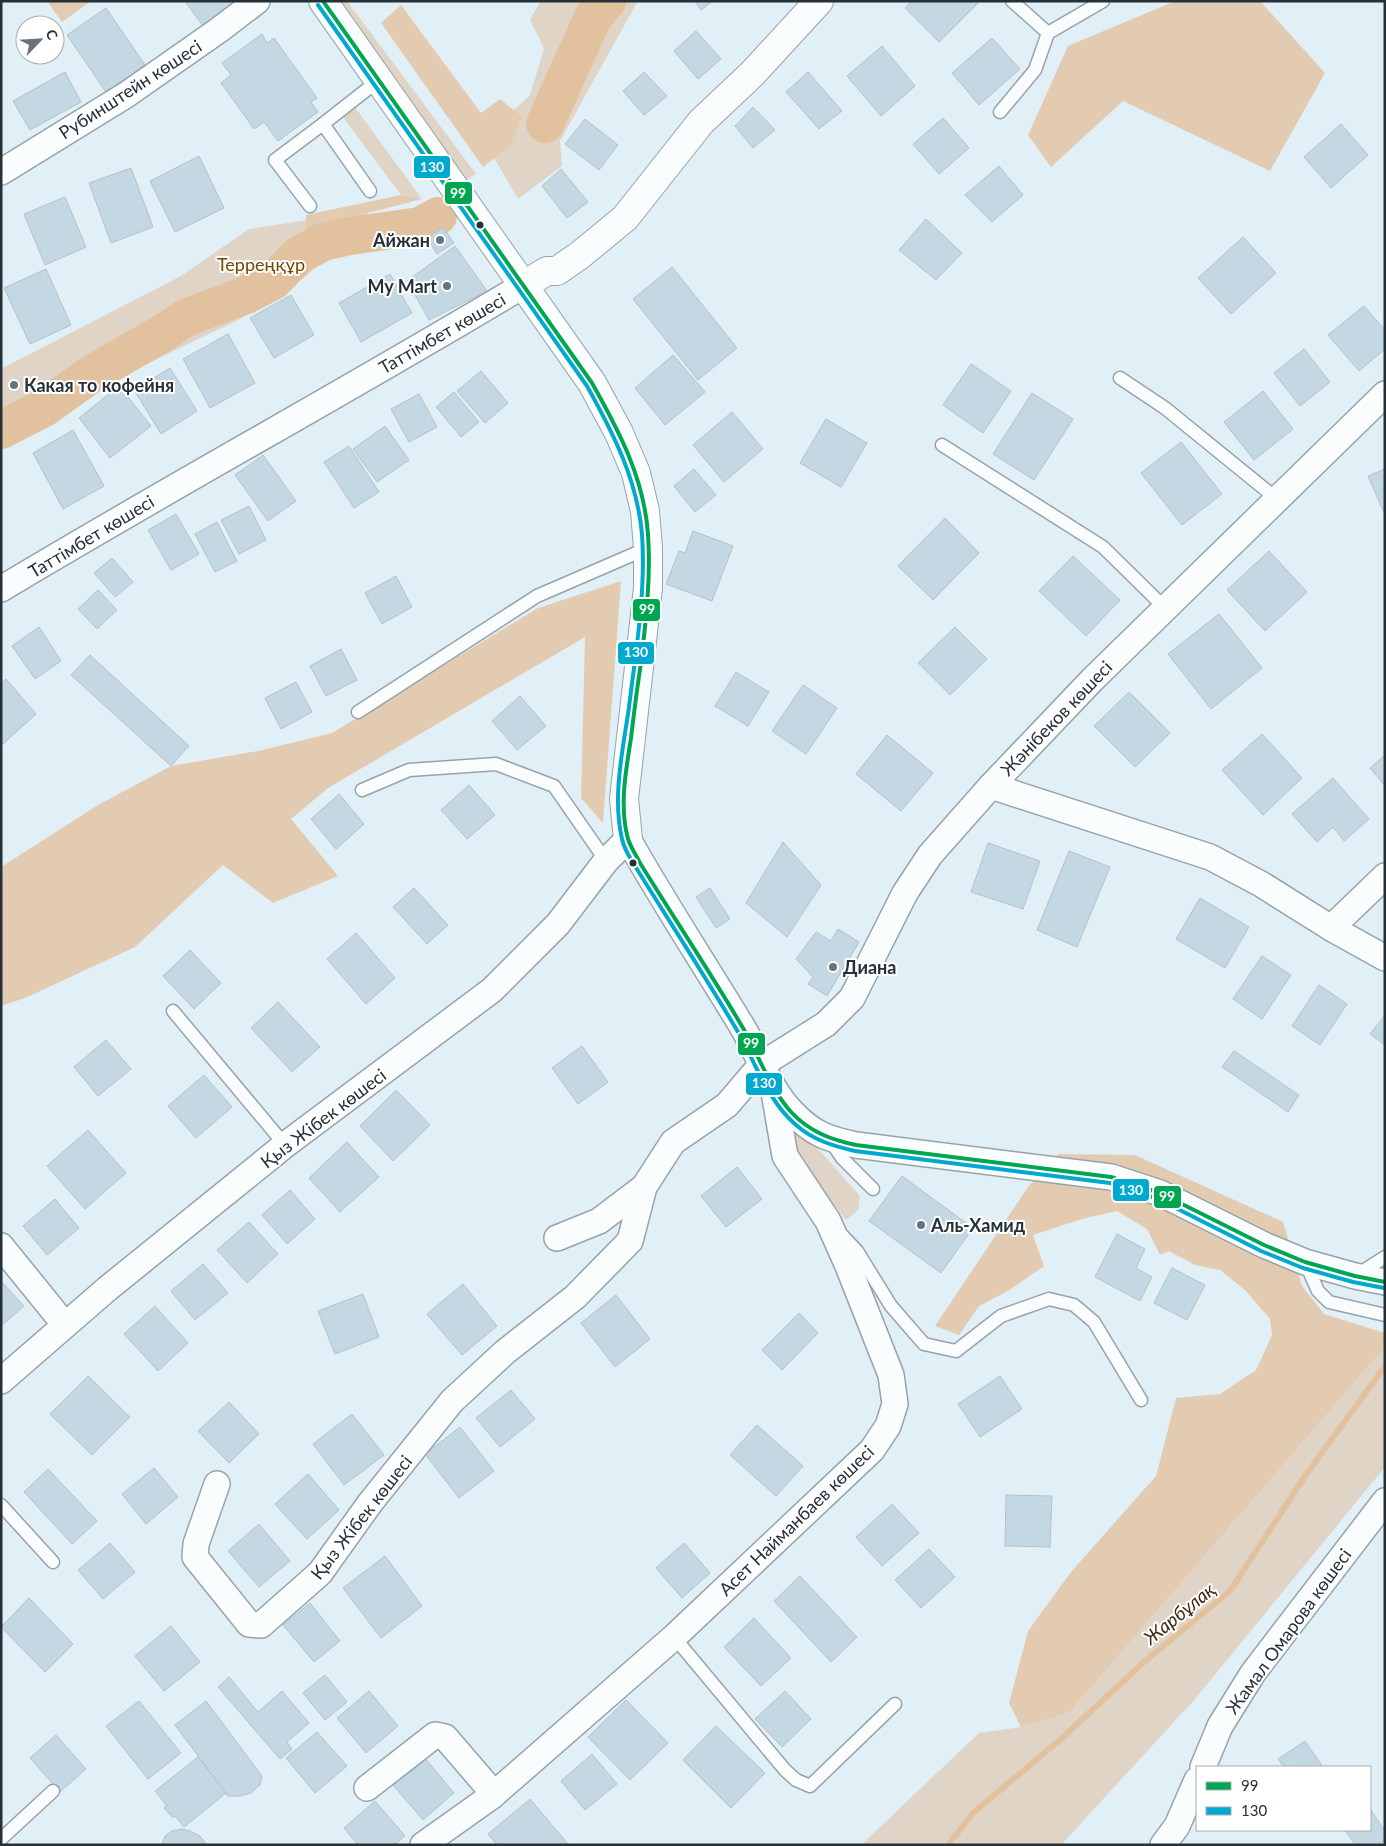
<svg xmlns="http://www.w3.org/2000/svg" width="1386" height="1846" viewBox="0 0 1386 1846" font-family="Lato,sans-serif">
<rect width="100%" height="100%" fill="#e1eff7"/>
<g fill="#e0d4c6">
<polygon points="334,1 347,1 476,174 466,180"/>
<polygon points="541,1 638,1 560,141 562,166 518,199 483,139 530,95 544,49 530,19"/>
<polygon points="351,102 422,199 401,195 339,112"/>
<polygon points="366,211 384,244 334,250 305,277 240,319 126,374 1,447 1,369 181,276 249,229"/>
<polygon points="781,1107 860,1196 858,1210 846,1220 802,1164"/>
<polygon points="1385,1347 1385,1467 1195,1699 1061,1845 861,1845 979,1733 1021,1727 1069,1713"/>
</g>
<g fill="#e3cbb2">
<polygon points="47,1 91,1 62,22"/>
<polygon points="1175,1 1260,1 1325,73 1270,171 1123,101 1051,167 1028,135 1068,46"/>
<polygon points="401,5 481,113 500,99 522,117 511,145 483,167 381,23"/>
<polygon points="401,195 422,199 306,229 306,215"/>
<polygon points="621,581 603,823 581,798 585,637 328,788 291,819 338,876 273,903 223,865 135,947 25,998 1,1006 1,867 98,805 171,766 258,751 332,733 538,608"/>
<polygon points="1058,1154 1135,1155 1283,1222 1302,1286 1324,1314 1385,1333 1385,1347 1069,1713 1021,1727 1009,1703 1028,1631 1071,1572 1156,1476 1176,1398 1220,1394 1256,1370 1272,1335 1270,1319 1246,1291 1220,1270 1195,1265 1169,1251 1160,1255 1147,1229 1117,1211 1082,1219 1033,1235 1044,1266 1008,1291 979,1306 959,1335 935,1326 1028,1187"/>
</g>
<g fill="none" stroke-linecap="round" stroke-linejoin="round">
<polyline stroke="#e2c19f" stroke-width="6" points="948,1845 973,1813 1061,1739 1144,1662 1230,1591 1305,1476 1385,1366"/>
<g stroke="#e2c19f" stroke-width="38">
<polyline points="545,124 593,17 607,1"/>
<polyline points="1,430 44,408 90,375 163,333 187,317 244,296 273,281 299,255 323,242 350,236 420,226 438,216"/>
</g>
</g>
<g fill="#c3d8e3" stroke="#b5c1c8">
<polygon points="185,1 236,1 203,26"/>
<polygon points="695,1 713,1 701,10"/>
<polygon points="912,1 976,1 978,3 939,42 905,8"/>
<polygon points="106,8 145,65 106,92 67,35"/>
<polygon points="696,31 721,59 698,79 674,51"/>
<polygon points="262,34 267,43 274,38 317,98 311,102 318,112 278,141 264,122 254,129 221,83 231,75 222,63"/>
<polygon points="992,38 1020,69 979,105 952,73"/>
<polygon points="882,46 915,86 881,116 847,76"/>
<polygon points="65,72 81,102 30,130 13,101"/>
<polygon points="644,72 667,96 644,115 623,91"/>
<polygon points="808,72 842,111 819,129 786,92"/>
<polygon points="753,107 775,130 753,148 735,126"/>
<polygon points="943,118 969,148 939,174 913,144"/>
<polygon points="585,119 618,145 599,170 565,144"/>
<polygon points="1341,124 1368,155 1331,188 1304,157"/>
<polygon points="199,156 224,208 175,232 150,181"/>
<polygon points="999,166 1023,195 992,222 965,195"/>
<polygon points="131,168 153,227 111,243 89,183"/>
<polygon points="561,169 588,202 567,218 542,186"/>
<polygon points="65,197 86,247 45,265 24,214"/>
<polygon points="926,219 962,253 936,280 899,250"/>
<polygon points="443,227 454,243 437,254 427,238"/>
<polygon points="1243,237 1276,273 1231,314 1198,278"/>
<polygon points="455,246 487,291 429,320 407,281"/>
<polygon points="672,267 737,348 698,380 633,299"/>
<polygon points="46,269 71,325 30,344 4,288"/>
<polygon points="390,274 412,313 361,342 339,303"/>
<polygon points="291,295 314,335 274,358 250,318"/>
<polygon points="1364,306 1385,330 1385,349 1359,371 1328,335"/>
<polygon points="228,334 255,383 210,408 183,359"/>
<polygon points="1304,349 1330,382 1300,406 1274,373"/>
<polygon points="673,355 705,392 665,425 635,388"/>
<polygon points="971,364 1011,391 983,433 943,405"/>
<polygon points="170,368 197,411 161,434 134,390"/>
<polygon points="481,371 508,403 485,423 457,391"/>
<polygon points="119,386 151,426 110,458 79,418"/>
<polygon points="1263,391 1293,429 1254,460 1224,422"/>
<polygon points="454,392 479,422 461,437 436,407"/>
<polygon points="1032,393 1073,419 1034,480 993,454"/>
<polygon points="419,394 437,427 409,442 391,409"/>
<polygon points="732,412 763,449 724,482 693,445"/>
<polygon points="826,419 867,443 841,487 800,463"/>
<polygon points="385,426 409,460 377,482 353,449"/>
<polygon points="73,430 104,486 63,509 33,453"/>
<polygon points="1181,442 1222,494 1182,525 1141,473"/>
<polygon points="349,446 379,492 354,508 324,462"/>
<polygon points="263,455 296,501 268,521 235,475"/>
<polygon points="694,469 716,495 695,512 674,486"/>
<polygon points="1385,469 1385,515 1368,476"/>
<polygon points="249,506 266,540 239,554 221,520"/>
<polygon points="176,514 199,554 171,570 148,530"/>
<polygon points="945,518 979,553 933,600 898,566"/>
<polygon points="217,522 237,561 215,572 195,534"/>
<polygon points="693,531 733,546 712,601 666,584 679,551 685,553"/>
<polygon points="1269,551 1307,592 1265,631 1227,590"/>
<polygon points="1073,556 1120,600 1086,636 1039,591"/>
<polygon points="112,558 133,582 115,597 94,573"/>
<polygon points="396,576 412,607 382,624 365,593"/>
<polygon points="98,590 117,610 97,629 78,609"/>
<polygon points="1219,614 1262,668 1211,709 1168,654"/>
<polygon points="39,627 61,661 35,679 12,646"/>
<polygon points="955,627 987,659 950,695 918,663"/>
<polygon points="341,649 357,680 326,696 310,666"/>
<polygon points="90,655 189,746 171,766 71,675"/>
<polygon points="736,672 769,692 748,726 715,706"/>
<polygon points="6,679 36,714 3,744 1,742 1,684"/>
<polygon points="296,682 312,712 281,729 265,698"/>
<polygon points="803,685 837,708 806,754 772,731"/>
<polygon points="1129,692 1170,733 1135,767 1094,726"/>
<polygon points="520,696 546,726 517,750 492,721"/>
<polygon points="1262,734 1302,778 1263,815 1222,770"/>
<polygon points="887,735 933,773 901,811 856,774"/>
<polygon points="1385,755 1385,786 1370,768"/>
<polygon points="1333,778 1369,819 1344,841 1333,827 1317,842 1292,814"/>
<polygon points="469,785 495,815 467,839 441,810"/>
<polygon points="339,794 364,824 336,849 311,819"/>
<polygon points="783,842 821,885 787,937 746,903"/>
<polygon points="988,843 1040,861 1023,909 971,892"/>
<polygon points="1069,851 1110,867 1077,947 1037,930"/>
<polygon points="414,888 448,925 427,944 393,907"/>
<polygon points="710,888 730,919 716,928 696,897"/>
<polygon points="1200,898 1249,927 1225,968 1176,939"/>
<polygon points="838,929 859,942 827,996 808,984 813,977 796,959 816,932 831,941"/>
<polygon points="356,933 395,978 366,1004 327,959"/>
<polygon points="190,950 221,983 194,1009 163,976"/>
<polygon points="1262,956 1291,975 1262,1019 1233,999"/>
<polygon points="1319,985 1347,1004 1320,1045 1292,1026"/>
<polygon points="278,1002 320,1047 292,1072 251,1028"/>
<polygon points="1385,1015 1385,1045 1370,1034"/>
<polygon points="106,1040 131,1069 98,1096 74,1067"/>
<polygon points="582,1046 608,1082 578,1104 552,1068"/>
<polygon points="1234,1051 1299,1095 1288,1112 1222,1067"/>
<polygon points="204,1075 232,1107 196,1138 168,1106"/>
<polygon points="396,1090 430,1125 393,1161 360,1126"/>
<polygon points="88,1130 126,1173 85,1209 47,1166"/>
<polygon points="347,1142 379,1177 340,1212 309,1178"/>
<polygon points="737,1167 762,1199 726,1227 701,1196"/>
<polygon points="902,1176 973,1228 941,1273 869,1221"/>
<polygon points="290,1190 315,1219 287,1244 262,1215"/>
<polygon points="55,1199 79,1228 47,1255 23,1226"/>
<polygon points="249,1222 278,1254 247,1283 217,1250"/>
<polygon points="1117,1234 1145,1249 1136,1268 1152,1277 1140,1301 1095,1277"/>
<polygon points="203,1264 228,1293 195,1320 171,1291"/>
<polygon points="1172,1268 1205,1285 1187,1320 1154,1303"/>
<polygon points="1,1281 24,1306 1,1326"/>
<polygon points="463,1284 497,1326 462,1355 427,1314"/>
<polygon points="363,1294 379,1337 335,1354 318,1311"/>
<polygon points="616,1295 650,1339 615,1367 581,1323"/>
<polygon points="155,1306 188,1343 158,1371 124,1334"/>
<polygon points="799,1313 818,1333 782,1370 762,1350"/>
<polygon points="88,1376 130,1417 92,1455 50,1414"/>
<polygon points="1000,1376 1022,1409 980,1437 958,1404"/>
<polygon points="511,1390 535,1419 500,1447 476,1418"/>
<polygon points="229,1402 259,1434 229,1463 198,1431"/>
<polygon points="352,1414 384,1455 344,1485 313,1444"/>
<polygon points="757,1425 803,1466 776,1496 730,1455"/>
<polygon points="460,1427 494,1471 459,1498 425,1454"/>
<polygon points="154,1468 178,1497 146,1524 122,1494"/>
<polygon points="48,1469 97,1521 72,1544 24,1492"/>
<polygon points="308,1474 339,1510 307,1539 275,1504"/>
<polygon points="1006,1495 1052,1496 1050,1547 1005,1546"/>
<polygon points="892,1504 919,1533 882,1566 856,1537"/>
<polygon points="259,1524 290,1561 259,1587 228,1551"/>
<polygon points="110,1543 135,1572 103,1599 78,1570"/>
<polygon points="684,1543 710,1573 682,1598 656,1568"/>
<polygon points="929,1549 955,1577 921,1608 895,1580"/>
<polygon points="385,1556 422,1606 381,1638 343,1588"/>
<polygon points="800,1576 857,1637 831,1662 774,1601"/>
<polygon points="29,1598 73,1644 45,1672 1,1627"/>
<polygon points="310,1603 340,1641 314,1662 283,1625"/>
<polygon points="754,1618 791,1658 761,1686 724,1647"/>
<polygon points="171,1626 200,1662 164,1691 135,1656"/>
<polygon points="325,1675 347,1702 325,1720 303,1693"/>
<polygon points="229,1677 258,1712 282,1691 309,1723 287,1742 292,1749 280,1759 218,1687"/>
<polygon points="369,1691 398,1726 366,1753 337,1718"/>
<polygon points="785,1691 811,1719 782,1747 755,1719"/>
<polygon points="626,1700 668,1743 630,1780 588,1737"/>
<polygon points="139,1701 181,1753 148,1779 106,1726"/>
<polygon points="206,1701 262,1776 260,1785 251,1793 240,1796 228,1796 175,1725"/>
<polygon points="716,1726 765,1773 731,1808 683,1760"/>
<polygon points="317,1732 347,1766 315,1793 286,1758"/>
<polygon points="56,1735 86,1769 60,1792 30,1758"/>
<polygon points="1305,1741 1323,1767 1284,1767 1278,1759"/>
<polygon points="592,1754 617,1784 585,1810 561,1781"/>
<polygon points="198,1757 226,1793 184,1827 175,1816 173,1818 164,1808 167,1806 155,1791"/>
<polygon points="425,1758 454,1793 423,1820 393,1785"/>
<polygon points="530,1799 569,1845 497,1845 488,1834"/>
<polygon points="375,1801 405,1836 394,1845 358,1845 344,1828"/>
<polygon points="1370,1809 1385,1831 1385,1840 1377,1845 1355,1845 1345,1830 1370,1830"/>
<polygon points="182,1829 190,1831 200,1836 207,1845 162,1845 165,1836 172,1831"/>
</g>
<g fill="none" stroke-linecap="round" stroke-linejoin="round">
<g stroke="#97a3a9" stroke-width="15">
<g id="service">
<polyline points="1012,1 1048,33 1103,1"/>
<polyline points="1000,112 1035,70 1048,33"/>
<polyline points="370,191 323,124 379,80"/>
<polyline points="310,206 275,160 323,124"/>
<polyline points="1120,378 1165,408 1277,499"/>
<polyline points="942,445 1103,547 1165,608"/>
<polyline points="358,712 537,596 648,548"/>
<polyline points="362,790 409,770 496,764 554,786 606,861"/>
<polyline points="173,1011 285,1145"/>
<polyline points="830,1140 842,1158 873,1189"/>
<polyline points="841,1234 857,1251 891,1306 924,1344 956,1351 1001,1316 1049,1299 1074,1305 1094,1322 1141,1400"/>
<polyline points="1305,1262 1318,1291 1329,1302 1385,1315"/>
<polyline points="1355,1276 1385,1257"/>
<polyline points="1,1505 53,1562"/>
<polyline points="674,1637 785,1770 796,1780 810,1786 895,1704"/>
<polyline points="1,1839 53,1791"/>
</g>
</g>
<g stroke="#97a3a9" stroke-width="28">
<g id="minor">
<polyline points="1,172 126,95 219,30 257,1"/>
<path d="M 1,589 C 174,485 351,389 524,285"/>
<polyline points="991,786 1210,857 1261,884 1331,928 1385,958"/>
<polyline points="1331,928 1385,876"/>
<polyline points="557,1238 599,1221 644,1187 673,1142 727,1105 761,1065 826,1024 852,998 905,893 930,855 991,786 1092,680 1385,394"/>
<polyline points="1,1246 65,1325"/>
<path d="M 1,1381 L 107,1289 L 285,1145 L 492,990 L 558,924 L 606,861 L 628,839 C 664,903 705,965 743,1028 C 760,1057 769,1089 793,1113 C 813,1134 828,1139 856,1145 L 1111,1177 L 1160,1193 L 1264,1245 L 1305,1262 L 1355,1276 L 1385,1282"/>
<polyline points="217,1484 196,1544 195,1557 249,1624 261,1625 320,1573 370,1503 452,1401 505,1352 575,1297 630,1241 644,1187"/>
<polyline points="1203,1767 1220,1726 1253,1673 1385,1501"/>
<polyline points="367,1788 435,1735 445,1737 488,1787 492,1796"/>
<polyline points="423,1845 492,1796 674,1637 872,1450 888,1426 895,1404 891,1375 848,1266 828,1221 785,1156 774,1092"/>
<polyline points="1163,1845 1177,1826 1197,1780"/>
</g>
</g>
<g stroke="#97a3a9" stroke-width="30">
<g id="tertiary">
<polyline points="323,1 592,383 619,433 636,473 645,511 648,548 648,588 624,799 628,839"/>
<polyline points="524,285 547,271 557,271 580,255 625,218 701,122 752,74 819,1"/>
</g>
</g>
<use href="#service" stroke="#fafdfe" stroke-width="12"/>
<use href="#minor" stroke="#fafdfe" stroke-width="25"/>
<use href="#tertiary" stroke="#fafdfe" stroke-width="28"/>
<g stroke="#fff" stroke-width="8">
<path id="bus-1" d="M 323,1 L 592,383 C 619,431 644,478 648,534 C 651,577 646,620 641,663 C 637,688 634,713 631,738 C 626,770 619,806 628,839 C 631,848 636,855 640,863 C 674,918 710,972 743,1028 C 759,1056 770,1089 792,1113 C 810,1132 832,1140 856,1145 L 1111,1177 L 1160,1193 L 1264,1245 L 1305,1262 L 1355,1276 L 1385,1282"/>
</g>
<g stroke="#fff" stroke-width="8">
<path id="bus-2" d="M 318,5 L 587,386 C 613,433 637,479 642,534 C 646,592 636,650 629,707 C 623,750 612,796 622,839 C 624,849 630,858 635,866 C 669,921 705,976 738,1032 C 756,1064 768,1101 796,1125 C 813,1140 833,1146 855,1151 L 1110,1183 L 1158,1199 L 1261,1251 L 1303,1268 L 1353,1282 L 1384,1288"/>
</g>
<use href="#bus-1" stroke="#00a651" stroke-width="4"/>
<use href="#bus-2" stroke="#00a9ce" stroke-width="4"/>
</g>
<g fill="#253037" stroke="#fff" stroke-width="2">
<circle cx="480" cy="225" r="4.5"/>
<circle cx="633" cy="863" r="4.5"/>
</g>
<g fill="#67737a" stroke="#fff" stroke-width="2">
<circle cx="440" cy="240" r="5"/>
<circle cx="447" cy="286" r="5"/>
<circle cx="14" cy="385" r="5"/>
<circle cx="833" cy="967" r="5"/>
<circle cx="921" cy="1225" r="5"/>
</g>
<g text-anchor="middle" dominant-baseline="central" stroke-width="4" stroke-linejoin="round" paint-order="stroke">
<g font-size="18" fill="#253037" stroke="#fff">
<text transform="translate(130 89) rotate(-33)">Рубинштейн көшесі</text>
<text transform="translate(442 333) rotate(-30)">Таттімбет көшесі</text>
<text transform="translate(91 536) rotate(-31)">Таттімбет көшесі</text>
<text transform="translate(1056 718) rotate(-46)">Жәнібеков көшесі</text>
<text transform="translate(323 1118) rotate(-37)">Қыз Жібек көшесі</text>
<text transform="translate(361 1517) rotate(-52)">Қыз Жібек көшесі</text>
<text transform="translate(796 1520) rotate(-44)">Асет Найманбаев көшесі</text>
<text transform="translate(1288 1631) rotate(-54)">Жамал Омарова көшесі</text>
</g>
<g font-size="18" font-weight="bold" fill="#253037" stroke="#fff" text-anchor="start">
<text x="430" y="240" text-anchor="end">Айжан</text>
<text x="437" y="286" text-anchor="end">My Mart</text>
<text x="24" y="385">Какая то кофейня</text>
<text x="843" y="967">Диана</text>
<text x="931" y="1225">Аль-Хамид</text>
</g>
<g font-size="18" fill="#764501" stroke="#fff">
<text x="261" y="264">Терреңқұр</text>
</g>
<g font-size="19" font-style="italic" fill="#3f2912" stroke="#fff">
<text transform="translate(1179 1613) rotate(-39)">Жарбұлақ</text>
</g>
</g>
<g stroke="#fff" stroke-width="2">
<rect x="413" y="155" width="38" height="24" rx="5" fill="#00a9ce"/>
<rect x="444" y="181" width="29" height="24" rx="5" fill="#00a651"/>
<rect x="632" y="598" width="29" height="24" rx="5" fill="#00a651"/>
<rect x="617" y="641" width="38" height="24" rx="5" fill="#00a9ce"/>
<rect x="737" y="1032" width="29" height="24" rx="5" fill="#00a651"/>
<rect x="745" y="1072" width="38" height="24" rx="5" fill="#00a9ce"/>
<rect x="1112" y="1178" width="38" height="24" rx="5" fill="#00a9ce"/>
<rect x="1153" y="1185" width="29" height="24" rx="5" fill="#00a651"/>
</g>
<g font-size="14" text-anchor="middle" font-weight="bold" fill="#fff">
<text x="432" y="172">130</text>
<text x="458" y="198">99</text>
<text x="647" y="614">99</text>
<text x="636" y="657">130</text>
<text x="751" y="1048">99</text>
<text x="764" y="1088">130</text>
<text x="1131" y="1195">130</text>
<text x="1167" y="1201">99</text>
</g>
<rect width="1386" height="1846" fill="none" stroke="#253037" stroke-width="5"/>
<rect x="1196" y="1766" width="175" height="65" fill="#ffffff" stroke="#a8acaf"/>
<rect x="1206" y="1782" width="25" height="8" fill="#00a651" stroke="#a8acaf"/>
<text x="1241" y="1791" font-size="15" fill="#253037">99</text>
<rect x="1206" y="1807" width="25" height="8" fill="#00a9ce" stroke="#a8acaf"/>
<text x="1241" y="1816" font-size="15" fill="#253037">130</text>
<g transform="translate(40 40) rotate(65)"><circle r="24" fill="#ffffff" stroke="#a8acaf"/>
<path d="M0-4L9 19L0 12L-9 19Z" fill="#67737a"/>
<text y="-8" font-size="14" font-weight="bold" text-anchor="middle" fill="#253037">С</text>
</g>
</svg>
